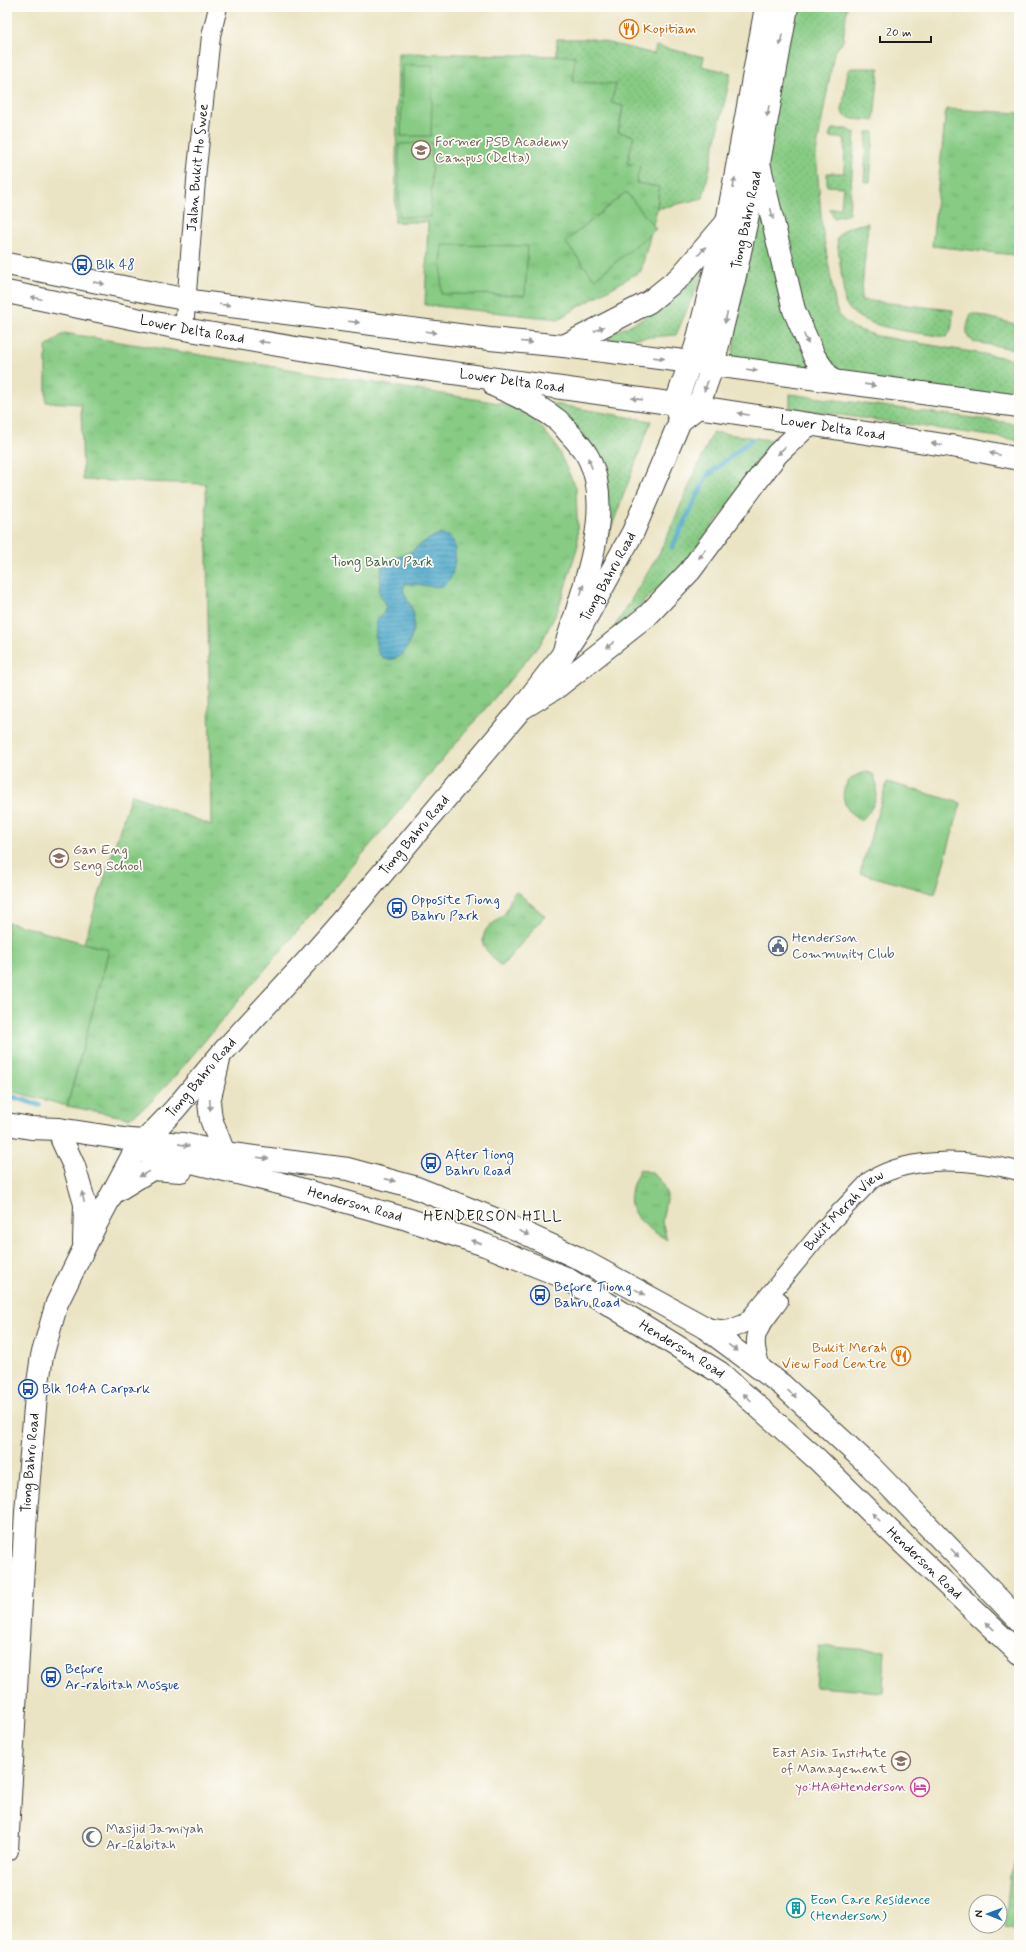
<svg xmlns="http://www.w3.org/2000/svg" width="1026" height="1952" viewBox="0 0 1026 1952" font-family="Mynerve,sans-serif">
<defs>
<pattern id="grass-dots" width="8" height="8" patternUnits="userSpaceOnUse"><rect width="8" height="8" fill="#87cb84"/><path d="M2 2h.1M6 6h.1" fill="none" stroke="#74ae71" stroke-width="1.8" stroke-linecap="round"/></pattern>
<pattern id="park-tufts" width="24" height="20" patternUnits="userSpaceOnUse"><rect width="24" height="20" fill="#87cb84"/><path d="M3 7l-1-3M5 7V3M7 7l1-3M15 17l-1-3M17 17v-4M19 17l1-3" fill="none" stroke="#74ae71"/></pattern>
<pattern id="water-rules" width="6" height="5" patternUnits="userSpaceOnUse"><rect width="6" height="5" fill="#4ca7ca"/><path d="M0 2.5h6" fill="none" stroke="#3e87a3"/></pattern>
</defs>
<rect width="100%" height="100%" fill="#fdfcf7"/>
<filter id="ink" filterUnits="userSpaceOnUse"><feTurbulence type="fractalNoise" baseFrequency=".025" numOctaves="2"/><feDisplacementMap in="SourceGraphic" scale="8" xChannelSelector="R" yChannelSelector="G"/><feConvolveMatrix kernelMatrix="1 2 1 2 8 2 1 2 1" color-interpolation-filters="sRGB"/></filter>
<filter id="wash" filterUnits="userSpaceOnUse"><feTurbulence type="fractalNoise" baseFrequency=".012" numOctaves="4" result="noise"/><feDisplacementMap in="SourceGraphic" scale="16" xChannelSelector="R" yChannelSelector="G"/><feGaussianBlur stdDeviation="0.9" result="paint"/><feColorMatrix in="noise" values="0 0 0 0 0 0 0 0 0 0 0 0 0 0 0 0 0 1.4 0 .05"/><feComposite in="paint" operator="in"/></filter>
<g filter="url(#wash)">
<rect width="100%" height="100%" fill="#ebe4c4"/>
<g fill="url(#grass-dots)" stroke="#527450">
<polygon points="790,7 847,7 843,41 834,53 816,153 822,227 836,308 841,318 854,328 877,336 1019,360 1019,400 731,362"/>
<polygon points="557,39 593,39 654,54 656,46 704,57 702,66 731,73 703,198 657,209 659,187 636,183 627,163 634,136 618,132 623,106 611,103 573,82 557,56"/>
<polygon points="852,68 879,68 874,121 853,119 844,116 842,111 848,70"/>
<polygon points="832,129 846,129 855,133 849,214 834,218 829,209 841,208 843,187 827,186 827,173 844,173 845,139 829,137"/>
<polygon points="867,132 874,132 870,182 864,182"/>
<path d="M 868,223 L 861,300 L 953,310 C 952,319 954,331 946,337 C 919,332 858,330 845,303 L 837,239 C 843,226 855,226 868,223 Z"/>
<polygon points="711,255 676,335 598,341 648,316 687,286"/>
<path d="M 971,313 L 1019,325 L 1019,350 L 974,342 C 962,335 968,324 971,313 Z"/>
<polygon points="790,394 1019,424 1019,440 790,408"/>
<polygon points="548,403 651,421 584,601 595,476"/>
<polygon points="713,432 778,441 683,564 611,633 660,552"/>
</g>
<g fill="url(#park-tufts)" stroke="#527450">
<polygon points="398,53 575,56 573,82 616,84 611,103 623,106 618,132 634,136 627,163 640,166 636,183 659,187 657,209 641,271 558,319 425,305 428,222 395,222"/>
<polygon points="946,109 1019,113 1019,240 1014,255 932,246"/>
<polygon points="64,333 505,404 523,412 532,418 542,428 555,444 576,488 578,545 558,610 541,643 175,1076 147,1106 129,1118 67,1106 109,950 84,943 131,794 211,825 206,484 83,480 81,404 46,402 46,347"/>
<path d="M 867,772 L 873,774 C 881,788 875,813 859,820 C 836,805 838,777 867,772 Z"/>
<path d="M 516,891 L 545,916 L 501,967 L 483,946 C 483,940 483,935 486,930 C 490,923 500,921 505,913 C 510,906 509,896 516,891 Z"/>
<path d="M 640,1169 L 652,1173 L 661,1181 L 667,1195 L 662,1221 L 667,1240 C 651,1230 626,1216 631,1193 C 632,1185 636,1177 640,1169 Z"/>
<polygon points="1019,1850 1019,1931 1005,1927 1010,1876"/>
</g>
<g fill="#87cb84" stroke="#527450">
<polygon points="402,65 433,65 431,136 401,136"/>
<polygon points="432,143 431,217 399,217 399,144"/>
<polygon points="626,192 656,229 595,279 565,242"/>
<polygon points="442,245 528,246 525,295 441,294"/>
<polygon points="887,782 961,803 935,894 860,873"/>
<polygon points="7,922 109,950 67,1106 7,1090"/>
<polygon points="819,1646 885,1651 883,1692 816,1687"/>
</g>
<path fill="url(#water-rules)" stroke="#346273" d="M 440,534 C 445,536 451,537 453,542 C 458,552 454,584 442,586 C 430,588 417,583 405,584 L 403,590 C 405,596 414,610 414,616 C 414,630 410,657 392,659 C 389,660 384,659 381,656 C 373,648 376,630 376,620 L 383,614 L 386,607 L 379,592 L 382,562 C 388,558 394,559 401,556 C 416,551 425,538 440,534 Z"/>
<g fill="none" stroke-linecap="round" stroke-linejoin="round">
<g stroke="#4ca7ca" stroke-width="5">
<polyline points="672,547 707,476 751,440"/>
<polyline points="7,1095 39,1105"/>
</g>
</g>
</g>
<g filter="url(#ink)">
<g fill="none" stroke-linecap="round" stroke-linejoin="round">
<g stroke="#3b3a35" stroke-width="20">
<g id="minor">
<path id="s1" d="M 184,329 L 197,168 L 211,36 L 218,7"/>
<path id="s2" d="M 704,1327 L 728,1330 L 746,1323 L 822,1231 L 871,1180 C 913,1154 973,1160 1019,1171"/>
<path d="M 762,1369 C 748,1333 759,1329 779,1301"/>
</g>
</g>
<g stroke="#3b3a35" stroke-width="24">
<g id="secondary">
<polyline points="680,421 675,405 696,346 727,222 766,7"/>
<polyline points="219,1060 209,1102 211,1119 224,1153"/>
<polyline points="7,1124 31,1128 59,1129 131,1140 183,1144 224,1153 348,1169 414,1187 492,1218 576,1257 704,1327 782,1385 871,1467 1019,1620"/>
<polyline points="62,1140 74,1166 85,1204 84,1242"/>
<path id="s3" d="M 149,1154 L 179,1159 L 279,1183 L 407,1219 L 485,1245 L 566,1278 L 719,1372 L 818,1460 L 889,1530 L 1019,1653"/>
<polyline points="113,1193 152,1169 181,1171"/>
<path id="s4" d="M 7,1850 L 26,1512 L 36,1396 L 42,1356 L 57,1303 L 95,1226 L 135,1151 L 175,1109 L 221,1054 L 307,961 L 343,920 L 521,709 L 563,654 L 581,627 L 633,532 L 680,421 L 698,407 L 713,365 L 734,280 L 759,163 L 787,7"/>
</g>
</g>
<g stroke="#3b3a35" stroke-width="24">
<g id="primary">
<polyline points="759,163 794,310 814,356 831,380"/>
<polyline points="7,264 199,302 490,339 564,346 691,362 1019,406"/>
<path id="s5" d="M 7,292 L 184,329 L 396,365 L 698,407 L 970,449 L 1019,459"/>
<polyline points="564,346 649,302 680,277 727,222"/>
<path d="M 495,386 C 516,395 538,405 556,419 C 562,423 566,430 571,435 C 577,442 585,450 589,459 C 616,512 579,601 563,654"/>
<polyline points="521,709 557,687 647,616 690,571 777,454 809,424"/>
</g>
</g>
<use href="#minor" stroke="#fff" stroke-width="18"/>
<use href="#secondary" stroke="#fff" stroke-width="22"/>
<use href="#primary" stroke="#fff" stroke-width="22"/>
</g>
<defs><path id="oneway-solid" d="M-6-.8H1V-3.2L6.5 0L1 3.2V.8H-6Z"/></defs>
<g fill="#999">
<use href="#oneway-solid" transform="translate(781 40) rotate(100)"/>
<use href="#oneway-solid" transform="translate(768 111) rotate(100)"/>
<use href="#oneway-solid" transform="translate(734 183) rotate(-80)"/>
<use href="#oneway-solid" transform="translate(772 214) rotate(76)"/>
<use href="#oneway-solid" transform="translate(702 251) rotate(-50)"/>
<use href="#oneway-solid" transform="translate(99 283) rotate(11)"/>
<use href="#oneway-solid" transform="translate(36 298) rotate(-168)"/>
<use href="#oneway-solid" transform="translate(225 305) rotate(7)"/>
<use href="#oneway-solid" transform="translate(726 318) rotate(103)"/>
<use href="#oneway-solid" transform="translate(354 322) rotate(7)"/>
<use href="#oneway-solid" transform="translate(599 329) rotate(-26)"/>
<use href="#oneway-solid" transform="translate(431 332) rotate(7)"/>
<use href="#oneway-solid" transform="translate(806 339) rotate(67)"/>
<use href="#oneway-solid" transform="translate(264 342) rotate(-171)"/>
<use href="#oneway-solid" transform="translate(527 342) rotate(5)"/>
<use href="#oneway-solid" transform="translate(659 358) rotate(7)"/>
<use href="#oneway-solid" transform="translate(752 370) rotate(7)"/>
<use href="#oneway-solid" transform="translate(870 385) rotate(8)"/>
<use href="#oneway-solid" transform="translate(706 386) rotate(110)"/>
<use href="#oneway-solid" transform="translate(637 399) rotate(-172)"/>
<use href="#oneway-solid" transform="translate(743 414) rotate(-171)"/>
<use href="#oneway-solid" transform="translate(937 444) rotate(-171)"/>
<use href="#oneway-solid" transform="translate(781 451) rotate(136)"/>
<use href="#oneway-solid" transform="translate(995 454) rotate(-168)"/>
<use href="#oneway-solid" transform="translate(590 463) rotate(-111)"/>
<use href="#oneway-solid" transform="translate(702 554) rotate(126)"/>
<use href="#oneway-solid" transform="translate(582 590) rotate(-74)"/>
<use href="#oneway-solid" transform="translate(610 645) rotate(142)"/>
<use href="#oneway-solid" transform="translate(210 1105) rotate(87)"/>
<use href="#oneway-solid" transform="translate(184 1145) rotate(11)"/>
<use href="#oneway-solid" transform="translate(263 1158) rotate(7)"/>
<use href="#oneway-solid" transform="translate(144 1174) rotate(151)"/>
<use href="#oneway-solid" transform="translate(390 1180) rotate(15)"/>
<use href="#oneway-solid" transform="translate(83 1197) rotate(-103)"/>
<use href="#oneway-solid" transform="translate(524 1233) rotate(25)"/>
<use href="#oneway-solid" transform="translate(476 1242) rotate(-162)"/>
<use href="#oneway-solid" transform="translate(640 1292) rotate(29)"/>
<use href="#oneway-solid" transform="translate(733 1348) rotate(36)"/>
<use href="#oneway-solid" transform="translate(792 1394) rotate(41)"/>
<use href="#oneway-solid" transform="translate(747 1397) rotate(-138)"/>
<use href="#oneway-solid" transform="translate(876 1517) rotate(-135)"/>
<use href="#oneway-solid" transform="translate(955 1553) rotate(47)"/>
<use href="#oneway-solid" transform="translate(990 1626) rotate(-137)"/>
</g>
</g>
<defs>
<g id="restaurant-ring" transform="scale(1)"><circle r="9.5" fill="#fdfcf7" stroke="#e8710a" stroke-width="1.5"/><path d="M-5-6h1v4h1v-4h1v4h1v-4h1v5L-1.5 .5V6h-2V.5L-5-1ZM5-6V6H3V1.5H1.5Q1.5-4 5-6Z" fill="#e8710a"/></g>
<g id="university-ring" transform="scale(1)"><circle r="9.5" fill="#fdfcf7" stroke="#8d6e63" stroke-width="1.5"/><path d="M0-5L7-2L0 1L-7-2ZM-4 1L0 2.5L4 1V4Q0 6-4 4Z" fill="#8d6e63"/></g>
<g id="bus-ring" transform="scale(1)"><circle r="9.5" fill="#fdfcf7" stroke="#1a4fb4" stroke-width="1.5"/><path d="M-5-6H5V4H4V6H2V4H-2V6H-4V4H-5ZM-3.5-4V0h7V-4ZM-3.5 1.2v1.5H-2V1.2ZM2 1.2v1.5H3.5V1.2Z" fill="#1a4fb4"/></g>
<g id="school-ring" transform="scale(1)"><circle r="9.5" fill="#fdfcf7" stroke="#8d6e63" stroke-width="1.5"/><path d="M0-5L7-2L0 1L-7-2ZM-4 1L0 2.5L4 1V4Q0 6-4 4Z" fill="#8d6e63"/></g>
<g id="civic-ring" transform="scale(1)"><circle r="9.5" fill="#fdfcf7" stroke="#5c6f8a" stroke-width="1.5"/><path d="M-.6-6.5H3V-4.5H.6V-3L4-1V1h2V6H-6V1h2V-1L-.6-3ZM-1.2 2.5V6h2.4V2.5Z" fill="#5c6f8a"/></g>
<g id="hotel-ring" transform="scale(1)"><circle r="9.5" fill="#fdfcf7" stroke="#d1479c" stroke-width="1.5"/><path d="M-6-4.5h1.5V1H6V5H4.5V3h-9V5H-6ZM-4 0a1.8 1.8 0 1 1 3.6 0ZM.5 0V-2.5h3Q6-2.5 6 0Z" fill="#d1479c"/></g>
<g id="mosque-ring" transform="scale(1)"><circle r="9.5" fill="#fdfcf7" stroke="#6b7280" stroke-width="1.5"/><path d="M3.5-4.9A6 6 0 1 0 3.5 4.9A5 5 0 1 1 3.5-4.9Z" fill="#6b7280"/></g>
<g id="building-ring" transform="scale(1)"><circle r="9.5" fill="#fdfcf7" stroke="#0f9aa8" stroke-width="1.5"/><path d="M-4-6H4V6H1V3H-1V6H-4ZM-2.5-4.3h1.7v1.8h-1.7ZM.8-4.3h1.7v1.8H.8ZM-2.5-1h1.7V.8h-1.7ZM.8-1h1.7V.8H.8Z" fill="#0f9aa8"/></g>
</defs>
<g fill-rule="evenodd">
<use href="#restaurant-ring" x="629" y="29"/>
<use href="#university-ring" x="421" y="150"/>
<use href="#bus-ring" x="82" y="265"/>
<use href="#school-ring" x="59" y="858"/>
<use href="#bus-ring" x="397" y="908"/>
<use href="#civic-ring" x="778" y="946"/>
<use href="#bus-ring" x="431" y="1163"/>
<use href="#bus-ring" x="540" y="1295"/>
<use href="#restaurant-ring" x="901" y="1356"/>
<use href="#bus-ring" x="28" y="1389"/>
<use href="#bus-ring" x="51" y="1677"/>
<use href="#university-ring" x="901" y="1761"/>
<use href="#hotel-ring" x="920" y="1787"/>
<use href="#mosque-ring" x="92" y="1837"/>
<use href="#building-ring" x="796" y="1908"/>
</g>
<g text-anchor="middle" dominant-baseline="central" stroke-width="3.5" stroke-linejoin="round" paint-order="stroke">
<g font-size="14" fill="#c56008" stroke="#fdfcf7" text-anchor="start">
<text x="643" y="29">Kopitiam</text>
<text x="887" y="1348" text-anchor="end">Bukit Merah<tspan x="887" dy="16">View Food Centre</tspan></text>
</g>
<g font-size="14" fill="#785e54" stroke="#fdfcf7" text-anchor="start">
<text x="435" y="142">Former PSB Academy<tspan x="435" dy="16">Campus (Delta)</tspan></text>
<text x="73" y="850">Gan Eng<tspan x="73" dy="16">Seng School</tspan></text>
<text x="887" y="1753" text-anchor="end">East Asia Institute<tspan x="887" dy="16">of Management</tspan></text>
</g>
<g font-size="14" fill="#1c1c1c" stroke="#fdfcf7">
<text stroke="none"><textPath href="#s1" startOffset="162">Jalan Bukit Ho Swee</textPath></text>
<text stroke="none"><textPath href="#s4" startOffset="1855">Tiong Bahru Road</textPath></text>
<text stroke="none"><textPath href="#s5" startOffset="189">Lower Delta Road</textPath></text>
<text stroke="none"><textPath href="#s5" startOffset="513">Lower Delta Road</textPath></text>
<text stroke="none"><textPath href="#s5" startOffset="837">Lower Delta Road</textPath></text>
<text stroke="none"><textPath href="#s4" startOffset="1467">Tiong Bahru Road</textPath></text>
<text stroke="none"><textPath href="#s4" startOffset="1143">Tiong Bahru Road</textPath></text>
<text stroke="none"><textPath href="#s4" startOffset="820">Tiong Bahru Road</textPath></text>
<text stroke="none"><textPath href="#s3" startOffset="212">Henderson Road</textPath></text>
<text stroke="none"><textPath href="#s2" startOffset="193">Bukit Merah View</textPath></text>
<text stroke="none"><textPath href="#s3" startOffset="572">Henderson Road</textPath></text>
<text stroke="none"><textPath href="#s4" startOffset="388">Tiong Bahru Road</textPath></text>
<text stroke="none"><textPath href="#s3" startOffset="896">Henderson Road</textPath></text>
</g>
<g font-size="14" fill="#164399" stroke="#fdfcf7" text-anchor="start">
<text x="96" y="265">Blk 48</text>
<text x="411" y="900">Opposite Tiong<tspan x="411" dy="16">Bahru Park</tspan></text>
<text x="445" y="1155">After Tiong<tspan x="445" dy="16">Bahru Road</tspan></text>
<text x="554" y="1287">Before Tiong<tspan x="554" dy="16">Bahru Road</tspan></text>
<text x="42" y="1389">Blk 104A Carpark</text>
<text x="65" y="1669">Before<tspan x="65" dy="16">Ar-rabitah Mosque</tspan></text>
</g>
<g font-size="14" fill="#476246" stroke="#fdfcf7">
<text x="382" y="562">Tiong Bahru Park</text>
</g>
<g font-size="14" fill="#4e5e75" stroke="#fdfcf7" text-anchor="start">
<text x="792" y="938">Henderson<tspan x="792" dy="16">Community Club</tspan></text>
</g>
<g font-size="14" fill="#b23c85" stroke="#fdfcf7" text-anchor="end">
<text x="906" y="1787">yo:HA@Henderson</text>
</g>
<g font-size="14" fill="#5b616d" stroke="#fdfcf7" text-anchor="start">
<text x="106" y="1829">Masjid Jamiyah<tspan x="106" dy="16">Ar-Rabitah</tspan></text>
</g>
<g font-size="14" fill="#0d838f" stroke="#fdfcf7" text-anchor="start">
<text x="810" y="1900">Econ Care Residence<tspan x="810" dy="16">(Henderson)</tspan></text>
</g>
<g font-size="15" letter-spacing="1" fill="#1c1c1c" stroke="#fdfcf7">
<text x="493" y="1217">HENDERSON HILL</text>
</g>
</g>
<rect width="1026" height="1952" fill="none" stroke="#fdfcf7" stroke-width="24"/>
<g transform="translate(988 1914) rotate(271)"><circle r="19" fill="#fdfcf7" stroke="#a3a29f"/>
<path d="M0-3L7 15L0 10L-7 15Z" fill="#1f6fb2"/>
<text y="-6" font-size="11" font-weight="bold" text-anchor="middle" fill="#1c1c1c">N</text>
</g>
<path d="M880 36v6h51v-6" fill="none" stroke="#1c1c1c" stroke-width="2"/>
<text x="886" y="36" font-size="12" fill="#1c1c1c" stroke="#fdfcf7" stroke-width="3" paint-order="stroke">20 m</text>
</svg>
